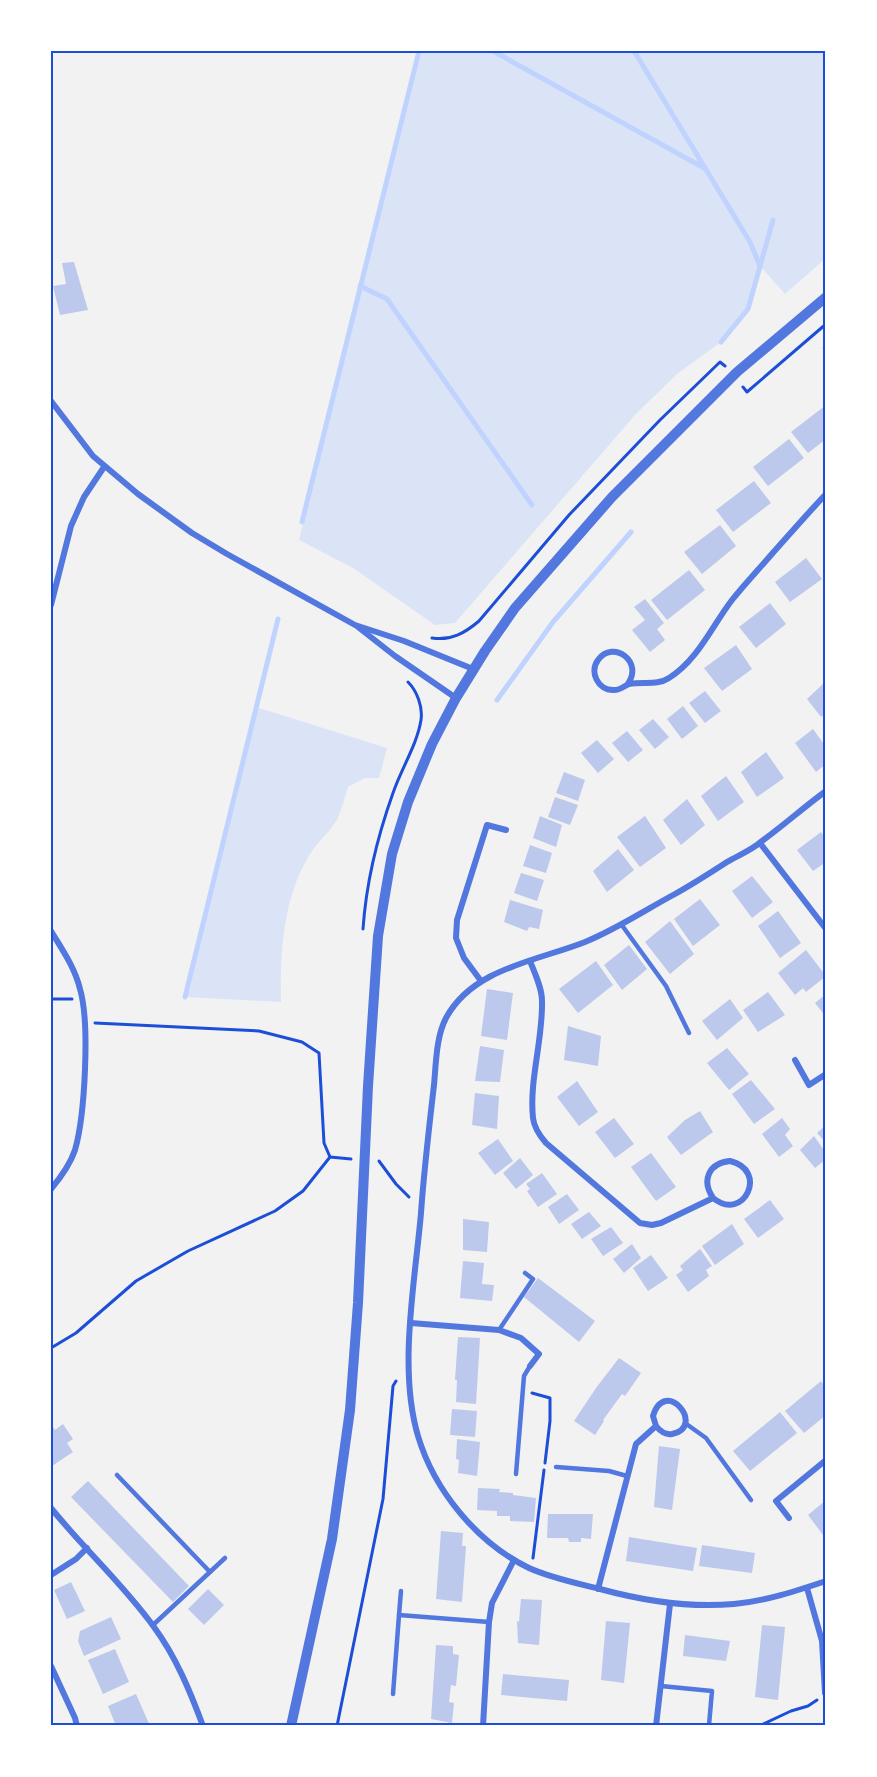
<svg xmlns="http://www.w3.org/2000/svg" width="877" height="1777" viewBox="0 0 877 1777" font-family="'Fira Sans',sans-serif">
<rect width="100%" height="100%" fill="#f2f2f2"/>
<g fill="#dbe4f7">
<polygon points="419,51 826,51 826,258 785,294 760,266 748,309 721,342 677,374 635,415 455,623 435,625 353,568 299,540"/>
<path d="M 256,707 L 387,748 L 379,778 L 365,778 L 348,787 C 345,797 342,808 338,818 C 331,831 318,841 310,854 C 283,897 280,953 281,1002 L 185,997 Z"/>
</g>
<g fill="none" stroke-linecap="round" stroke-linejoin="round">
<g stroke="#bfd3fe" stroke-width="5">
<polyline points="493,51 704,168"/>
<polyline points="634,51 750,242 760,266"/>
<polyline points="360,286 387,299 532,505"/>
<polyline points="721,342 748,309 773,220"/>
<polyline points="302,522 419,51"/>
<polyline points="497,700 553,622 631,532"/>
<polyline points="185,997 278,619"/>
</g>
</g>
<g fill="#bdc9ec">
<polygon points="74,262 88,310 60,315 53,286 66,284 62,263"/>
<polygon points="826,405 826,439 808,453 791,432"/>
<polygon points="789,439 804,458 768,486 753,467"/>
<polygon points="754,481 771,503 733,532 716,510"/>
<polygon points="720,525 736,546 702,574 684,552"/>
<polygon points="806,558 822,579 790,602 775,582"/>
<polygon points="689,570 705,590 667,620 651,600"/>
<polygon points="645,599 664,623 657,629 665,640 650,652 632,630 645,620 634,607"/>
<polygon points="770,603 786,624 756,648 739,627"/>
<polygon points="736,645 752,669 722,691 704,668"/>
<polygon points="826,681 826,713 821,717 807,699"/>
<polygon points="705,691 721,711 705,723 689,703"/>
<polygon points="683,706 698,726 682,739 667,719"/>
<polygon points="653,719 669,737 655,749 639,730"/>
<polygon points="813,729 826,747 826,764 816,772 795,743"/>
<polygon points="627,731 643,750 628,762 612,743"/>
<polygon points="597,740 614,759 598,773 581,753"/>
<polygon points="766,752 784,778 757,797 741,772"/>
<polygon points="564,772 585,780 578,801 556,793"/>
<polygon points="726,776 744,802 718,821 701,796"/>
<polygon points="555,797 578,805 570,825 548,817"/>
<polygon points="687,799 705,825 681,845 663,820"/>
<polygon points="540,816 562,825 556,847 533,838"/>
<polygon points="645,816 666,848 640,867 617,837"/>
<polygon points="821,832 826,839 826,862 813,871 797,850"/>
<polygon points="530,845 552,853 546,873 523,866"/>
<polygon points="618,849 634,870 607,892 593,871"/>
<polygon points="521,873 544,880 537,901 514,893"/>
<polygon points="752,876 773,902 752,918 732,891"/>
<polygon points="700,899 720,925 693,946 674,919"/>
<polygon points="510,900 543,910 539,929 529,927 527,931 504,922"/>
<polygon points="778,911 801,943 780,958 758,926"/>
<polygon points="670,921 694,954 670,974 645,942"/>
<polygon points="629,945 647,969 622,990 604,965"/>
<polygon points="806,950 826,976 806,992 803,988 795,995 778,973"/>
<polygon points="596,961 613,985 578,1013 559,989"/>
<polygon points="487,989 513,993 507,1040 481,1036"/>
<polygon points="768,992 785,1015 758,1032 743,1010"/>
<polygon points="826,994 826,1017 815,1003"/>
<polygon points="730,999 743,1018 717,1040 702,1021"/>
<polygon points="568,1026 601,1036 598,1066 564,1060"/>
<polygon points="480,1046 504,1050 500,1082 475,1081"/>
<polygon points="727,1048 749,1074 729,1090 707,1063"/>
<polygon points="751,1080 775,1109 754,1124 732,1094"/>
<polygon points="577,1081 598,1112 579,1126 557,1097"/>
<polygon points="475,1093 499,1096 497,1129 472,1125"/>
<polygon points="700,1111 713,1132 681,1155 667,1137 685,1120"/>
<polygon points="614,1118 634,1144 615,1158 595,1132"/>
<polygon points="782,1118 790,1129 785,1135 793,1146 779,1157 762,1134"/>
<polygon points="826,1125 826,1143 817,1133"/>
<polygon points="814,1136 826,1153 826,1159 815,1168 800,1150"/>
<polygon points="498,1139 513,1161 495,1175 478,1153"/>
<polygon points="651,1153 676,1187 656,1201 631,1167"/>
<polygon points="520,1158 533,1175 516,1189 503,1173"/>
<polygon points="542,1173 557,1194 538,1207 527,1191 530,1189 526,1184"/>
<polygon points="567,1194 579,1210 559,1224 548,1207"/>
<polygon points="770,1200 784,1219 758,1238 744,1219"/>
<polygon points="589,1212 601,1226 582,1239 571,1224"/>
<polygon points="463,1219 489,1222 487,1252 463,1250"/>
<polygon points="732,1224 744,1244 715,1265 702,1246"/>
<polygon points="611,1227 623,1243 603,1256 591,1239"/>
<polygon points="632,1244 641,1258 624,1273 613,1259"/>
<polygon points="700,1249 712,1266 706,1270 709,1276 688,1292 676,1275 683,1270 680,1266"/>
<polygon points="651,1255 668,1278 648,1291 633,1268"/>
<polygon points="463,1261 484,1263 482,1284 494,1285 492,1301 460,1298"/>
<polygon points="538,1278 595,1321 579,1342 524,1297"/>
<polygon points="458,1337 480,1338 476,1404 456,1402 457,1380 455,1380"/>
<polygon points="619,1358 641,1373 625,1396 622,1394 603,1420 604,1421 595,1435 574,1421 596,1388"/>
<polygon points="821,1381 826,1388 826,1415 804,1433 785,1411"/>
<polygon points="452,1409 477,1411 475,1437 450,1435"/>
<polygon points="780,1412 797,1433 750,1471 733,1451"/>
<polygon points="51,1424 55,1430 63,1424 73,1439 67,1443 73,1452 52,1466"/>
<polygon points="457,1439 480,1442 477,1476 458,1473 459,1460 456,1459"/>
<polygon points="659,1446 680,1449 672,1510 654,1507"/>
<polygon points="88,1481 189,1586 173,1602 71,1497"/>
<polygon points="478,1488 500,1489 499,1492 513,1493 513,1495 536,1498 534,1522 510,1521 510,1516 497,1516 497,1511 477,1510"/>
<polygon points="826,1500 826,1539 808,1515"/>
<polygon points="548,1514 593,1514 591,1539 581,1538 581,1542 569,1542 568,1538 547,1538"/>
<polygon points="441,1531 463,1533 462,1546 466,1546 462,1602 436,1599"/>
<polygon points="629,1537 697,1548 693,1571 626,1561"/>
<polygon points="702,1545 755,1553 752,1573 699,1566"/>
<polygon points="71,1582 85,1611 67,1619 54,1590"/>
<polygon points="208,1589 224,1605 204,1625 188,1609"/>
<polygon points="521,1599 542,1600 539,1645 518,1643 517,1621 519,1622"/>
<polygon points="111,1617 121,1639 84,1656 78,1641 80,1631"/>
<polygon points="606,1621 630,1623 624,1683 601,1680"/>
<polygon points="762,1625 785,1627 778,1700 755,1697"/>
<polygon points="685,1635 730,1641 726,1661 683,1656"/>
<polygon points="436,1645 453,1646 453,1654 459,1655 456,1686 451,1685 449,1702 454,1703 452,1723 431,1719"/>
<polygon points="115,1649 129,1682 103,1694 88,1660"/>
<polygon points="503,1674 569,1680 567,1701 501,1695"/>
<polygon points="136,1694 150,1726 116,1726 108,1706"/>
</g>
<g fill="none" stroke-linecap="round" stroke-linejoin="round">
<g stroke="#1d4ed8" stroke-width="3">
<polyline points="743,387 747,392 826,324"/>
<path d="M 432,638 C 451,641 465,633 479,621 L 569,515 L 660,420 L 720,362 L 725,366"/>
<path d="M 363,929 C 366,885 378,835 393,793 C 401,769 417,745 421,720 C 423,707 417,691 408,682"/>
<polyline points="51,999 72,999"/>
<polyline points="95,1023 259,1031 302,1042 319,1053 324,1143 330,1157"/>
<polyline points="379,1161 396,1184 409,1197"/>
<polyline points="51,1348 76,1333 136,1281 188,1251 275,1211 303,1191 330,1157 351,1159"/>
<polyline points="532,1393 550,1398 550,1421 545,1463"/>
<polyline points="533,1558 544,1470"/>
<polyline points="337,1726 383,1499 393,1386 396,1381"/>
<polyline points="759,1726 791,1711 808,1706 817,1700"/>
</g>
<g stroke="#5277de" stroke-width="4.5">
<polyline points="825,348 826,350"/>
<polyline points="621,924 666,986 689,1033"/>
<polyline points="499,1330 533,1279 525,1273"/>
<polyline points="685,1423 706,1438 751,1500"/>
<polyline points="556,1467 609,1471 627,1476"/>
<polyline points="516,1474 524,1376 530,1366"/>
<polyline points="117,1475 210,1572"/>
<polyline points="399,1615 401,1591"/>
<polyline points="153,1625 225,1558"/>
<polyline points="661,1686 712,1691 709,1725"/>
<polyline points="393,1694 399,1615 489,1622"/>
</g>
<g stroke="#5277de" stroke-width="6">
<polyline points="51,401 93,456 138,494 192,533 227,554 355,625 404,641 473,669"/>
<polyline points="51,605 71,526 84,497 104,467"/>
<polyline points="358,627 395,656 456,698"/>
<path d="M 627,685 C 645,662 613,639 598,660 C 589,672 598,690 613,690 C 619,691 624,686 629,684 C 643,681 657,686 669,678 C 698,660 712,626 732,600 C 744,585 758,570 771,555 C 789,535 807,514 826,494"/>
<path d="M 826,791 C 804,807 784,825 762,841 C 752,850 739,855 727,862 C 710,873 693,884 675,894 C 645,910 617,929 585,942 C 537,961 473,968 446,1018 C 436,1037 436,1064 434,1085 C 429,1128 424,1170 421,1213 C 415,1282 398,1369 418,1436 C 434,1490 477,1543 529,1568 C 551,1578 576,1583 600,1589 C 644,1601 688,1608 734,1604 C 766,1601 796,1591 826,1581"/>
<polyline points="760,843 826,929"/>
<path d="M 51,931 C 62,949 75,968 80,989 C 90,1023 85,1115 75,1150 C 70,1165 61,1177 51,1189"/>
<path d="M 530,961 C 535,974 542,988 542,1001 C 543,1040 529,1080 533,1118 C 534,1128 540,1136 546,1143 L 640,1223 L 652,1225 L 661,1223 L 713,1198 C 701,1180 709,1163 730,1161 C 769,1170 744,1223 713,1198"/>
<polyline points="481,981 464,958 456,938 457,920 487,825 506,830"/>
<polyline points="795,1060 809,1085 826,1074"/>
<polyline points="411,1323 499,1330 521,1338 539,1354 530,1366"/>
<path d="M 51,1508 C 84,1549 123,1584 154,1627 C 176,1657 190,1691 203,1726"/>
<polyline points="789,1518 776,1501 826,1460"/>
<polyline points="51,1575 76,1559 87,1548"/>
<polyline points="807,1588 822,1641 825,1693"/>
<path d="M 598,1589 L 636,1444 L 656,1426 L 653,1416 C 665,1376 707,1427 672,1434 C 665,1435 660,1431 656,1426"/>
<polyline points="51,1666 75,1718 77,1726"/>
<polyline points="483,1726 489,1622 492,1603 514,1560"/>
<polyline points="656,1726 670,1604"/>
</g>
<polyline stroke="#5277de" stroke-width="10" points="291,1726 332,1539 350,1410 358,1303 368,1086 378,936 392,854 408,802 432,744 456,698 485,651 515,608 612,497 737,372 826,297"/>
</g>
<rect width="877" height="1777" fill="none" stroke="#ffffff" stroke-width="105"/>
<rect x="52" y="52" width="772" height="1672" fill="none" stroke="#1d4ed8" stroke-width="2"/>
</svg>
